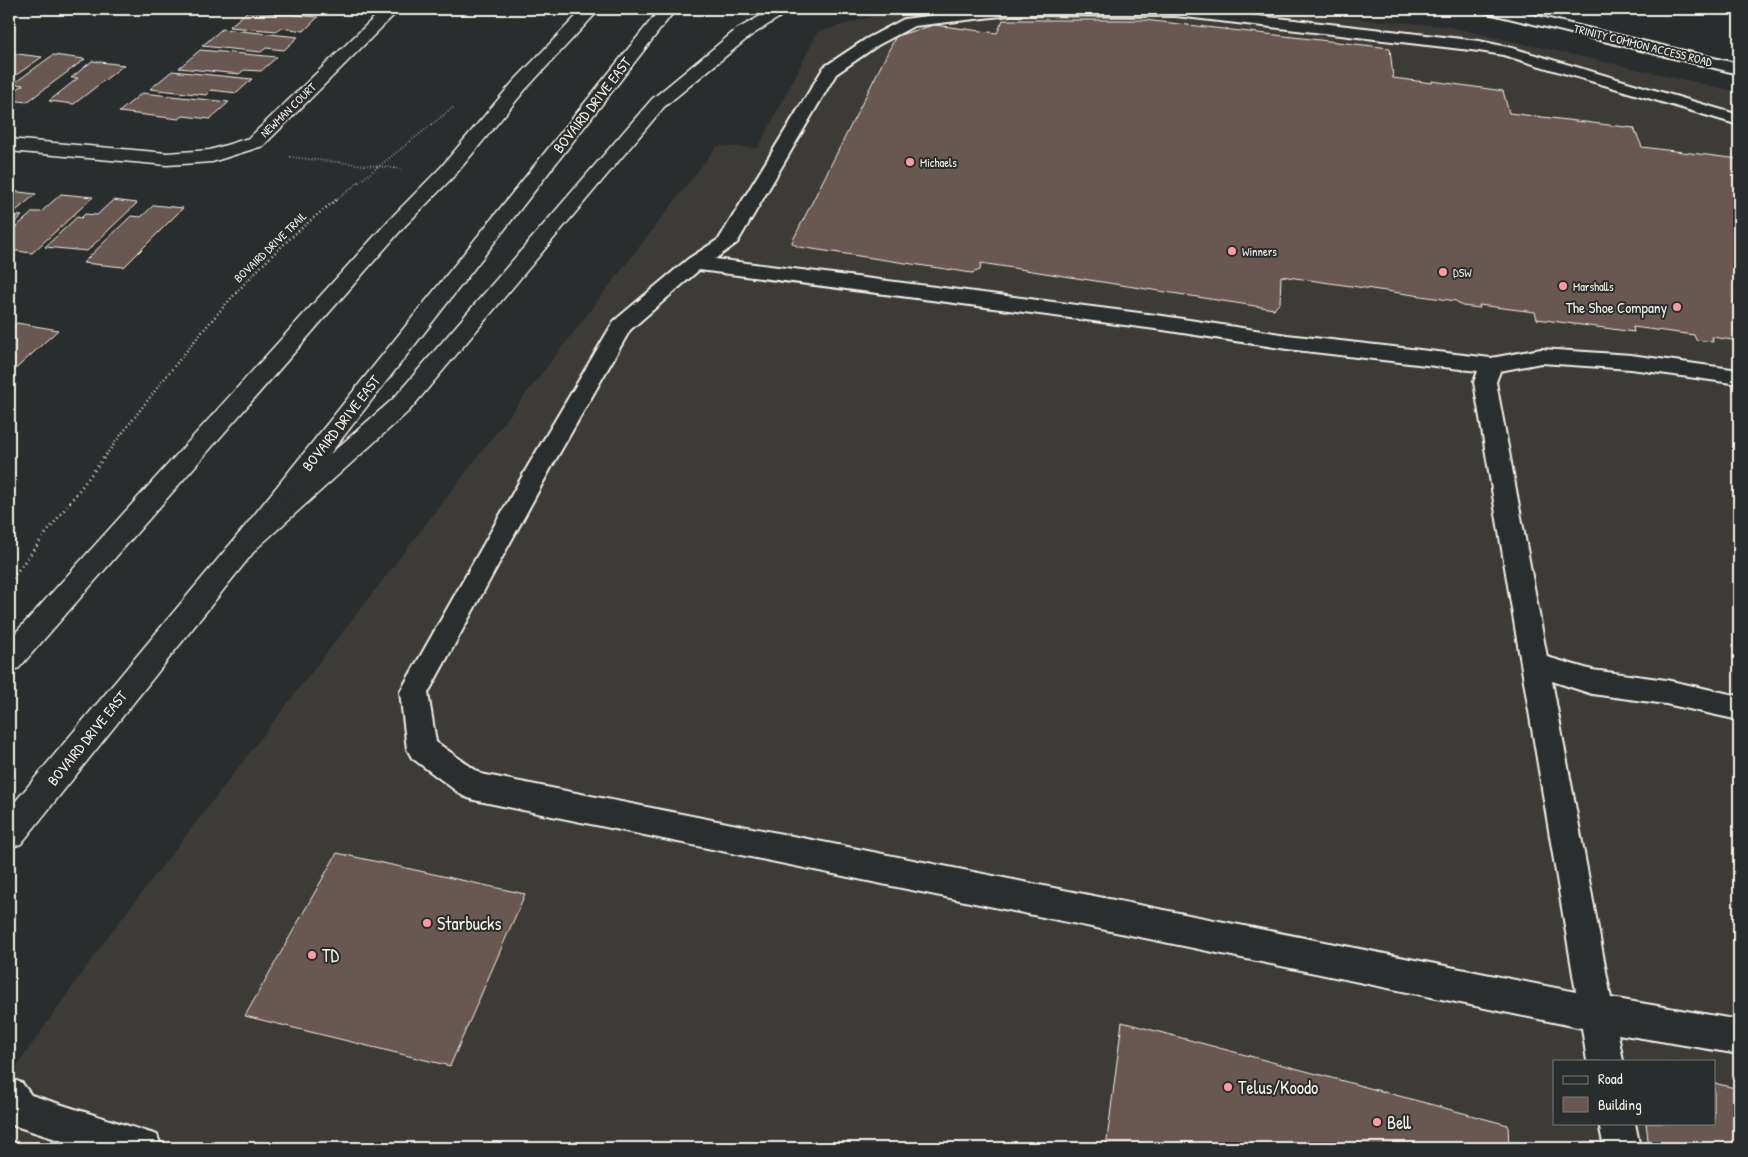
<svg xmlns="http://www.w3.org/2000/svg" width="1748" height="1157" viewBox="0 0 1748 1157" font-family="'Patrick Hand',sans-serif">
<rect width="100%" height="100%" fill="#2a2d2e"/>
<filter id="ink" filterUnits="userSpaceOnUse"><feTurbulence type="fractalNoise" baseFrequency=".02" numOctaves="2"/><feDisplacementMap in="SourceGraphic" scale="10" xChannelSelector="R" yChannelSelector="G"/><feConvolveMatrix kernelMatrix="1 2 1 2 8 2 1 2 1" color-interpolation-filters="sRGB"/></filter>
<g filter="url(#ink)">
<path fill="#3d3a38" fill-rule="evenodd" d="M 898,9 L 1238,9 L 1445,26 L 1739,92 L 1739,1148 L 9,1148 L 9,1077 L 103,943 L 717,146 L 758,148 L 818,32 ZM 1554,1061 L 1714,1061 L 1714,1123 L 1554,1123 Z"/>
<g fill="#695851" stroke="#f4f1e8">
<polygon points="254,9 301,9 297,13"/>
<polygon points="248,11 318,17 304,31 281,28 277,31 229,27"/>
<polygon points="1003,20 1144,20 1390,48 1393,78 1432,83 1432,81 1503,91 1509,113 1634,128 1642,147 1739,159 1739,341 1712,337 1713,342 1696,340 1694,335 1633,327 1634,332 1537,319 1535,312 1479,305 1480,308 1462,306 1456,301 1281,276 1280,303 1274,309 981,263 980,270 972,273 799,247 793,244 792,242 896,36 934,25 997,33"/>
<polygon points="222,29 298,37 284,50 266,48 261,52 202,46"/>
<polygon points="200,50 277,57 261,71 244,70 239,74 179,68"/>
<polygon points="9,54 10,53 42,57 9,80"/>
<polygon points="53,55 85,59 27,102 9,100 9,95 23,85 13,84"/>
<polygon points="92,61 124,65 74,104 49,101 78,78 71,78"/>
<polygon points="172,71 252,79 237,93 211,90 206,95 150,89"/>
<polygon points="142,93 229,102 210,119 183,116 179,119 119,112"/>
<polygon points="10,191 36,194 11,215 22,216 9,228"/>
<polygon points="61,194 93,197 32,253 9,250 9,233 33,212 41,212"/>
<polygon points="113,200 137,203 87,251 45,247 77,217 81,218 85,214 97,215"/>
<polygon points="154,205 183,208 124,267 83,263 131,216 141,217"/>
<polygon points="17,323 58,330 9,375 9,330"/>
<polygon points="337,853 525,894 450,1066 245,1016"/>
<polygon points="1122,1022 1508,1125 1509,1148 1106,1148"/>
<polygon points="1714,1083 1739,1089 1739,1148 1649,1148 1646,1123 1714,1123"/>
</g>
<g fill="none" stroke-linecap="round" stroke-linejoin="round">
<g stroke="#f4f1e8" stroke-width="4">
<g id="service">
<path d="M 982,9 L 1197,9 L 1479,41 L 1512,48 L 1739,115 L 1739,125 L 1503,55 L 1479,51 L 1176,16 L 1010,15 L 914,26 L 878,45 L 836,74 L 737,243 L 715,259 L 1163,316 L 1287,335 L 1491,358 L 1541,349 L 1631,355 L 1739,370 L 1739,384 L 1631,369 L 1541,363 L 1500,371 L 1496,382 L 1547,657 L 1592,670 L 1666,680 L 1739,696 L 1739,720 L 1666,704 L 1592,694 L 1552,681 L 1611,998 L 1739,1020 L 1739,1054 L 1618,1034 L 1623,1061 L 1587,1061 L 1582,1028 L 474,800 L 463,796 L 412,758 L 407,749 L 400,692 L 528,466 L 614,321 L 688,259 L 719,239 L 824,67 L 866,39 L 904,19 ZM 699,270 L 1163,330 L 1287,349 L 1478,371 L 1474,382 L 1576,992 L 481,774 L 436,742 L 428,693 L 552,466 L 630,330 Z"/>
<polygon points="1481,9 1507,9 1739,64 1739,74 1484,12"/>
<polygon points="9,1078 22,1083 31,1095 157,1135 162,1148 84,1148 9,1124"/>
<polygon points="1599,1123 1635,1123 1640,1148 1604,1148"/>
</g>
</g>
<g stroke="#f4f1e8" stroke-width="3">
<polygon id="minor" points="383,9 400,9 263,146 212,162 167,165 9,151 9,139 167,153 210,150 249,138"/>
</g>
<g stroke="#f4f1e8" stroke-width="3">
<g id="secondary">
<polygon points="583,9 600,9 525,90 455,175 403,228 19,668 9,672 9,640 389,220 441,167 513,82"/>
<polygon points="660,9 676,9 256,549 21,844 9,848 9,809 238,535"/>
</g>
</g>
<g stroke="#f4f1e8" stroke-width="3">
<polygon id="motorway" points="773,9 792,9 749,37 664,107 409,411 256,549 247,552 238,549 234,542 238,535 393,399 652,99 737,29"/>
</g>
<g stroke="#f4f1e8" stroke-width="2" stroke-dasharray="0.5 2.5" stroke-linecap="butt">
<polyline points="290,157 403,169"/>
<polyline points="335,201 455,106"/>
</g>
<path stroke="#f4f1e8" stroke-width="2.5" stroke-dasharray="1 3" stroke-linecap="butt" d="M 108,452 C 178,361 244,270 336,200"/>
<polyline stroke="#f4f1e8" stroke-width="3" stroke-dasharray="1 4" stroke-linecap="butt" points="9,582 109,451"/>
<use href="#service" fill="#2a2d2e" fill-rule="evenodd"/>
<use href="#minor" fill="#2a2d2e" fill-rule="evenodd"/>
<use href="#secondary" fill="#2a2d2e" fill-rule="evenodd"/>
<use href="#motorway" fill="#2a2d2e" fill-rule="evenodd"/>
</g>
</g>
<g fill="#ff9aa2" stroke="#2a2d2e" stroke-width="2">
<circle cx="910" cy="162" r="5"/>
<circle cx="1232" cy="251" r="5"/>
<circle cx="1443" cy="272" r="5"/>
<circle cx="1563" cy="286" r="5"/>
<circle cx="1677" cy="307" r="5"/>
<circle cx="427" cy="923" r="5"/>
<circle cx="312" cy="955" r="5"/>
<circle cx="1228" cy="1087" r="5"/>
<circle cx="1377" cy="1122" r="5"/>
</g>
<g text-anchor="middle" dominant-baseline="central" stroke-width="4" stroke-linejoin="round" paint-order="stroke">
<g font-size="12" fill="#f4f1e8" stroke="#2a2d2e">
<text transform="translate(1643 45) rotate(14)">TRINITY COMMON ACCESS ROAD</text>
<text transform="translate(288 110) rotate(-44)">NEWMAN COURT</text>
<text transform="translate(270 247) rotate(-44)">BOVAIRD DRIVE TRAIL</text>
</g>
<g font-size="12" fill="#f4f1e8" stroke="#2a2d2e" text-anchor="start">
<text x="920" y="162">Michaels</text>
<text x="1242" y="251">Winners</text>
<text x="1453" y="272">DSW</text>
<text x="1573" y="286">Marshalls</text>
</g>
<g font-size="15" fill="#f4f1e8" stroke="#2a2d2e">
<text transform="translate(592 105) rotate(-52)">BOVAIRD DRIVE EAST</text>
<text transform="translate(341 423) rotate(-52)">BOVAIRD DRIVE EAST</text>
<text transform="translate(87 738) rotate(-51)">BOVAIRD DRIVE EAST</text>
</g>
<g font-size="15" fill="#f4f1e8" stroke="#2a2d2e" text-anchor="end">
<text x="1667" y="307">The Shoe Company</text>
</g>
<g font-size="18" fill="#f4f1e8" stroke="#2a2d2e" text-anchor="start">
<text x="437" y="923">Starbucks</text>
<text x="322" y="955">TD</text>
<text x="1238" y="1087">Telus/Koodo</text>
<text x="1387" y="1122">Bell</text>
</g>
</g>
<rect width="1748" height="1157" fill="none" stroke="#2a2d2e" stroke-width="30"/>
<rect x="15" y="15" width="1718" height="1127" fill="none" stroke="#f4f1e8" stroke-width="2" filter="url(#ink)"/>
<rect x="1553" y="1060" width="162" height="65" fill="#2a2d2e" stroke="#7b7b78"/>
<rect x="1563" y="1076" width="25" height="8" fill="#2a2d2e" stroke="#7b7b78"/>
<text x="1598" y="1084" font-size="15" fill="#f4f1e8">Road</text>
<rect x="1563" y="1097" width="25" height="15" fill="#695851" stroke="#7b7b78"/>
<text x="1598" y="1110" font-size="15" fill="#f4f1e8">Building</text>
</svg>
